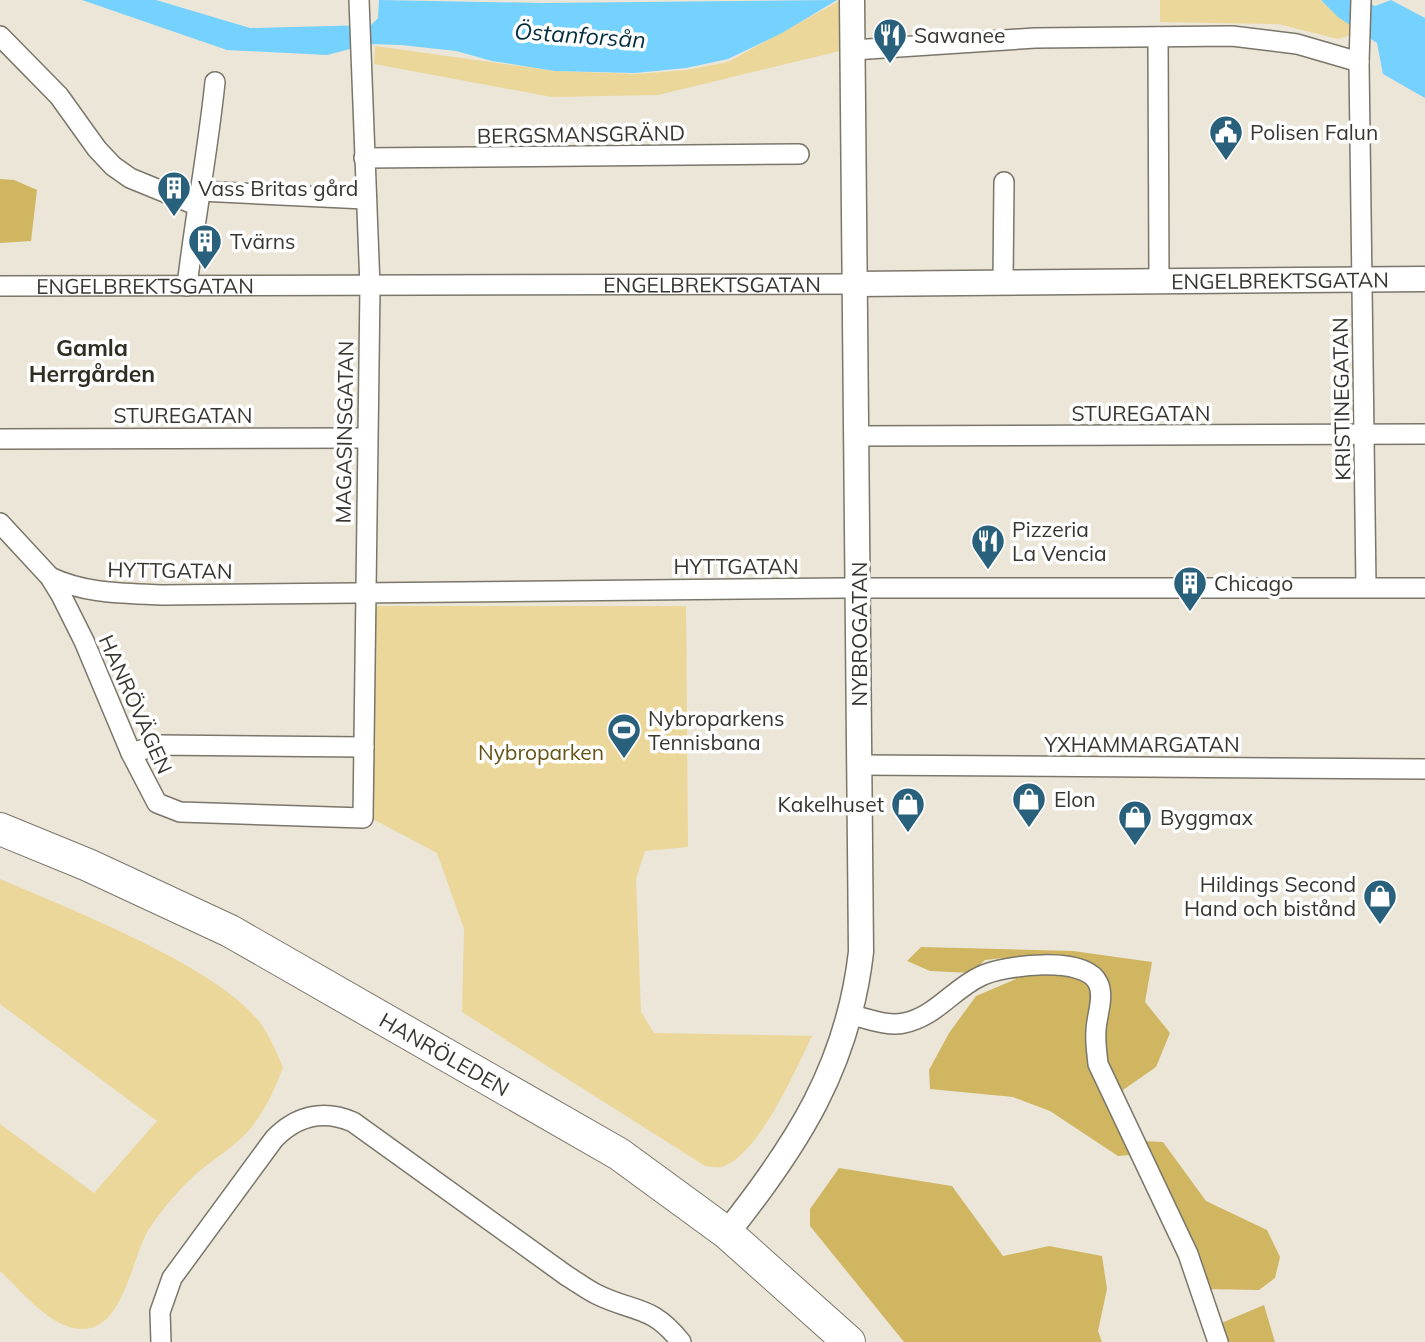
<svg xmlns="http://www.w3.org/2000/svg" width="1425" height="1342" viewBox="0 0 1425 1342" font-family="Mulish,sans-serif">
<rect width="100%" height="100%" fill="#ebe6d8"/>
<g fill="#ebd79a">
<polygon points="841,0 840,51 658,95 552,97 374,64 375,46 555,71 637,74 687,70 728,62"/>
<polygon points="1160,0 1320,0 1350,25 1350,35 1338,39 1278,24 1160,22"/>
<path d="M 375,606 L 686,606 L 688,847 L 645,851 L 636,879 L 641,1012 L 654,1033 L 812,1036 C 796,1069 758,1157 721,1167 C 717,1168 709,1166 705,1166 L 462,1012 L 464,929 L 437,853 L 369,817 Z"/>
<path d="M 0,879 C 67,908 220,967 261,1024 C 270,1037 277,1053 283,1067 C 275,1089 266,1109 251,1128 C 238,1144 218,1156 202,1169 C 181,1186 164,1207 149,1229 C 132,1255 124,1331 81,1329 C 50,1328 21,1290 0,1271 L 0,1124 L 94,1193 L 157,1121 L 0,1004 Z"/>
</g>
<g fill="#d1b662">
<polygon points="0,179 14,180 37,190 31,241 0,243"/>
<polygon points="921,947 1073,951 1152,962 1145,1002 1170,1033 1156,1067 1123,1090 1129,1155 1118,1156 1050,1111 1013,1097 930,1089 929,1070 949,1033 976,996 1016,979 1003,958 985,960 971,973 930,971 907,961"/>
<polygon points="1144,1141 1163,1142 1206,1201 1267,1230 1280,1257 1275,1278 1259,1290 1204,1289"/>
<polygon points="839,1168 952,1186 1003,1256 1049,1246 1102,1256 1107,1289 1098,1331 1102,1342 904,1342 810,1226 810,1209"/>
<polygon points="1264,1305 1275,1342 1226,1342 1219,1324"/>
</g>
<g fill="#75d1fe">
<polygon points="82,0 156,0 250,28 371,25 378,18 379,0 542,3 837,0 782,33 728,59 686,68 635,73 555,71 492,61 456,51 401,45 369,44 327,55 227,50"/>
<polygon points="1321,0 1363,0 1375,6 1391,0 1425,18 1425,98 1383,74 1377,43 1338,17"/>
</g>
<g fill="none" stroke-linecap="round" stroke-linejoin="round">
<g stroke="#7a7669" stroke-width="22">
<g id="minor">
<polyline points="1361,0 1359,62 1366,587"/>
<polyline points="0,36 59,96 97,149 113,166 130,178 196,205"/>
<polyline points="1158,37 1159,281"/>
<polyline points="853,50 1035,38 1232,36 1297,44 1359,62"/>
<polyline points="364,158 799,154"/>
<polyline points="200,191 365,199"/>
<polyline points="1003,282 1004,182"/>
<path id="s1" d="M 0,286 L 855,284"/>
<path d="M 187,286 C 195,217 208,151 215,82"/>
<polyline points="857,436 1425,434"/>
<polyline points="0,439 366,438"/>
<polyline points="0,523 50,577 61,595 84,641 131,753 157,803 180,812 363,818 370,287 359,0"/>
<path d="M 50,577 C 86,594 123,593 162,595 L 845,588 L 1425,588"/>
<polyline points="131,753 159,745 364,747"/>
<polyline points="860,765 1425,769"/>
<path d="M 851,1015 C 867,1018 887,1027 904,1023 C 935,1017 953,989 981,976 C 1004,965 1085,955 1098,983 C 1105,997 1096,1017 1096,1031 C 1095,1042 1097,1053 1098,1064 L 1188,1254 L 1218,1342"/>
<path d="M 161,1342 L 160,1312 L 172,1278 L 274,1139 C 296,1116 323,1109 353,1122 L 567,1276 C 577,1282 586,1289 596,1294 C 634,1313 651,1304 681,1342"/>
</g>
</g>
<g stroke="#7a7669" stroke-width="27">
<g id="tertiary">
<path id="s2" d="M 855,284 L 1425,279"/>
<path d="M 727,1233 C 797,1145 848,1066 861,952 L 852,0"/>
</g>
</g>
<g stroke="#7a7669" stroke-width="34">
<g id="trunk">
<path id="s3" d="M 0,829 L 88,865 L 230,931 L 619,1154 L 727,1233 L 849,1342"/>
</g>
</g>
<use href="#minor" stroke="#fff" stroke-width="19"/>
<use href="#tertiary" stroke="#fff" stroke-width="24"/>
<use href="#trunk" stroke="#fff" stroke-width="32"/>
</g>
<defs>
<g id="restaurant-pin" transform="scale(1.75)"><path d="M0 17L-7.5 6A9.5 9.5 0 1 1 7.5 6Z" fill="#29607b" stroke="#fff"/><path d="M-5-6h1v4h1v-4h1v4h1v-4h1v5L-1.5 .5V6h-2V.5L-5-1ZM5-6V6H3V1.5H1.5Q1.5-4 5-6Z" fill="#fff"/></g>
<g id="civic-pin" transform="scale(1.75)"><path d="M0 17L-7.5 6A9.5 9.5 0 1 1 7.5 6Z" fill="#29607b" stroke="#fff"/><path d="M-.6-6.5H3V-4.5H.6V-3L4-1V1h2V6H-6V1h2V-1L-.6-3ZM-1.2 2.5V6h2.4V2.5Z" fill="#fff"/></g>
<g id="building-pin" transform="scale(1.75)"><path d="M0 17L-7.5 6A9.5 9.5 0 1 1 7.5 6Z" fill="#29607b" stroke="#fff"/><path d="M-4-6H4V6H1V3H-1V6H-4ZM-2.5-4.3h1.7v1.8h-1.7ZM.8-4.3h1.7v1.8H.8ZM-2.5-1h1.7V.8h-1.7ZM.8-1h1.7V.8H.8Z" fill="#fff"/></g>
<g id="stadium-pin" transform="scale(1.75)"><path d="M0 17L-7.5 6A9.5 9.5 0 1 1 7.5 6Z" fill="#29607b" stroke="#fff"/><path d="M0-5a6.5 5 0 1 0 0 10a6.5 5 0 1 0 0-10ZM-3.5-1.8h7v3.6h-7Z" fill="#fff"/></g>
<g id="shop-pin" transform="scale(1.75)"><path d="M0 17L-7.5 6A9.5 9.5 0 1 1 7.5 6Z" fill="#29607b" stroke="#fff"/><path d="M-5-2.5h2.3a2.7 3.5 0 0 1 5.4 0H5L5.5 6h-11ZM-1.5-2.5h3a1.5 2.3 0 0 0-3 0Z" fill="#fff"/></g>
</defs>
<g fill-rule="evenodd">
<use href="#restaurant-pin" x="890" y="35"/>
<use href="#civic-pin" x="1226" y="132"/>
<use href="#building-pin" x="174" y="188"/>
<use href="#building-pin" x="205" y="241"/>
<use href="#restaurant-pin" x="988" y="541"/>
<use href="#building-pin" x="1190" y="583"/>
<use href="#stadium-pin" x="624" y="730"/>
<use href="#shop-pin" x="1029" y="799"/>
<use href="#shop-pin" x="908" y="804"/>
<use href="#shop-pin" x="1135" y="817"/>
<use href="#shop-pin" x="1380" y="896"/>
</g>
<g text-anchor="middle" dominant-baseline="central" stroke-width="7" stroke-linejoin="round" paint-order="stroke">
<g font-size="21" fill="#373630" stroke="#fff" text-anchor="start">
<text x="914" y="35">Sawanee</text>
<text x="1250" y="132">Polisen Falun</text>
<text x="198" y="188">Vass Britas gård</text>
<text x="230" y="241">Tvärns</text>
<text x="1012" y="529">Pizzeria<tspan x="1012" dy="24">La Vencia</tspan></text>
<text x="1214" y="583">Chicago</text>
<text x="648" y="718">Nybroparkens<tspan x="648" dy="24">Tennisbana</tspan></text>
<text x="1054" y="799">Elon</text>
<text x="884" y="804" text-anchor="end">Kakelhuset</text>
<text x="1160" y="817">Byggmax</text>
<text x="1356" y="884" text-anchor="end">Hildings Second<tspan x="1356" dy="24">Hand och bistånd</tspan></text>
</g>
<g font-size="21" fill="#373630" stroke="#fff">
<text transform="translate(581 134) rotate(-1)">BERGSMANSGRÄND</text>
<text stroke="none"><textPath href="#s2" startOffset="425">ENGELBREKTSGATAN</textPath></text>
<text stroke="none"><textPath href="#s1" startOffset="712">ENGELBREKTSGATAN</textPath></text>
<text stroke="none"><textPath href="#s1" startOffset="145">ENGELBREKTSGATAN</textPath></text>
<text transform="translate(1341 399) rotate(-91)">KRISTINEGATAN</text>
<text x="1141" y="413">STUREGATAN</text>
<text x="183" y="415">STUREGATAN</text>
<text transform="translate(344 432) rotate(-89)">MAGASINSGATAN</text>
<text x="736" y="566">HYTTGATAN</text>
<text transform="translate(170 570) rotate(1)">HYTTGATAN</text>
<text transform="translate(859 634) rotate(-90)">NYBROGATAN</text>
<text transform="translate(136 704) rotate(66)">HANRÖVÄGEN</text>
<text x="1142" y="744">YXHAMMARGATAN</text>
<text stroke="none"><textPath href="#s3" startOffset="499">HANRÖLEDEN</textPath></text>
</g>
<g font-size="21" fill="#665414" stroke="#fff">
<text x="541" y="752">Nybroparken</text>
</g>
<g font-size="23" font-style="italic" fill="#032e40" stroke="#fff">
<text transform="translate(580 35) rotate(4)">Östanforsån</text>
</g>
<g font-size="23" font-weight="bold" fill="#312e23" stroke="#fff">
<text x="92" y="347">Gamla<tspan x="92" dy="26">Herrgården</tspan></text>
</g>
</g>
</svg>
